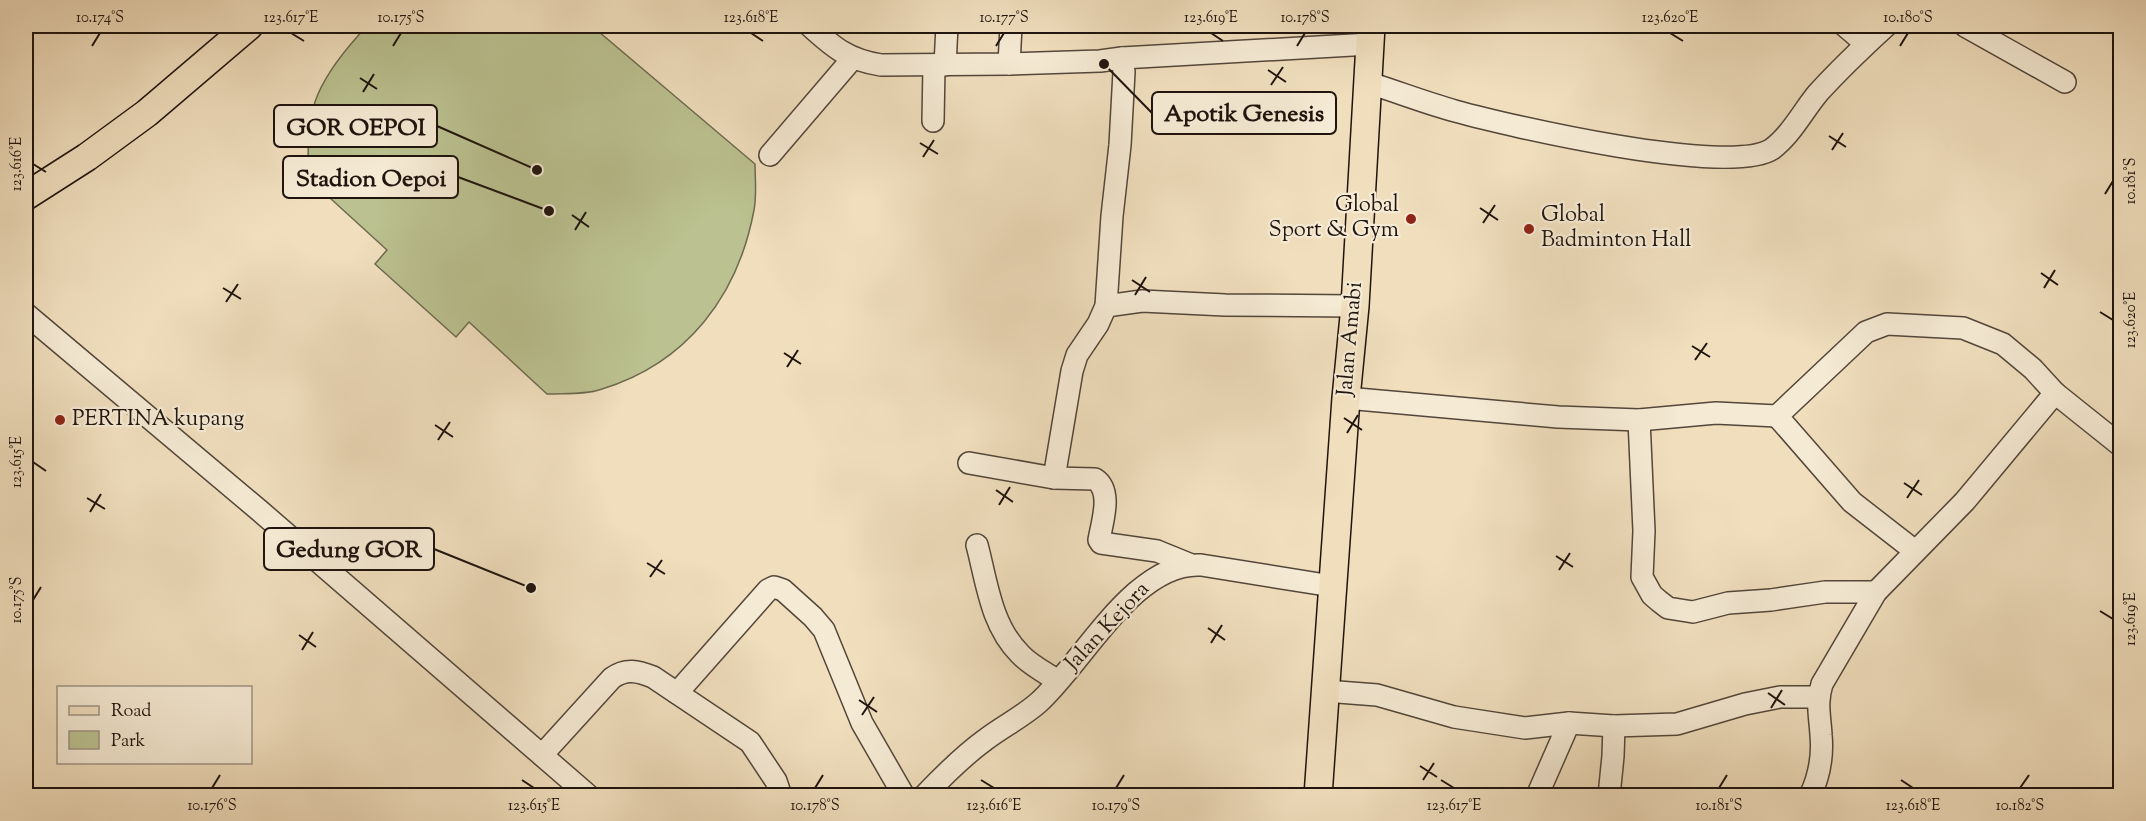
<svg xmlns="http://www.w3.org/2000/svg" width="2146" height="821" viewBox="0 0 2146 821" font-family="'Sorts Mill Goudy',serif">
<rect width="100%" height="100%" fill="#f0debd"/>
<filter id="stains"><feTurbulence type="fractalNoise" baseFrequency=".00333" numOctaves="4"/><feColorMatrix values="0 0 0 0 .2 0 0 0 0 .09 0 0 0 0 .02 0 0 0 .5 -.17"/></filter>
<radialGradient id="worn" r=".72"><stop offset=".6" stop-color="#630" stop-opacity="0"/><stop offset="1" stop-color="#630" stop-opacity=".3"/></radialGradient>
<path fill="#bbc190" stroke="#6d6a4f" stroke-width="1.5" d="M 367,26 L 592,26 L 755,164 C 755,179 757,195 754,210 C 738,296 687,363 602,389 C 586,395 564,393 547,394 L 469,322 L 456,337 L 375,264 L 387,250 L 308,178 C 308,151 307,119 318,94 C 328,71 350,44 367,26 Z"/>
<g fill="none" stroke-linecap="round" stroke-linejoin="round">
<g stroke="#53463a" stroke-width="24">
<g id="minor">
<path d="M 810,26 C 833,47 848,60 881,65 L 1009,64 L 1100,61 L 1122,58 L 1124,72 L 1120,145 L 1112,216 L 1106,306 L 1098,324 L 1077,355 L 1072,371 L 1054,478"/>
<polyline points="1845,26 1866,44"/>
<polyline points="1965,26 2065,82"/>
<polyline points="1122,58 1370,44"/>
<polyline points="1009,64 1011,26"/>
<polyline points="945,65 947,26"/>
<path d="M 1369,83 C 1398,92 1426,103 1455,111 C 1509,126 1730,177 1772,149 C 1791,135 1803,111 1818,93 C 1839,70 1863,47 1886,26"/>
<polyline points="933,121 934,66"/>
<polyline points="770,155 853,58"/>
<polyline points="1106,306 1142,301 1225,305 1355,306"/>
<polyline points="26,314 260,511 589,796"/>
<polyline points="1346,398 1558,417 1639,420 1716,413 1777,416"/>
<polyline points="1639,420 1644,531 1642,577 1652,595 1659,601 1668,608 1693,612 1728,603 1771,600 1825,592 1876,592"/>
<path d="M 969,463 L 1054,478 L 1095,479 C 1113,491 1102,522 1099,540 L 1101,543 L 1157,551 L 1189,564"/>
<path d="M 977,545 C 987,583 991,625 1020,654 C 1030,665 1046,673 1058,681"/>
<polyline points="1915,551 1852,502 1777,416 1866,332 1887,324 1963,328 2003,344 2033,369 2055,393 2120,445"/>
<polyline points="1325,691 1377,695 1454,717 1525,728 1569,723 1614,726 1677,724 1745,704 1780,697 1818,697"/>
<polyline points="677,693 768,590 774,587 783,590 813,617 824,630 862,723 904,796"/>
<path d="M 542,755 L 612,678 C 626,668 638,671 653,677 L 750,742 L 776,781 L 781,796"/>
<path d="M 924,796 C 943,776 963,756 985,740 C 1002,727 1022,717 1038,703 C 1083,663 1134,561 1201,565 L 1332,586"/>
<polyline points="1537,796 1569,723"/>
<polyline points="1609,796 1613,756 1614,726"/>
<path d="M 1810,796 C 1819,777 1823,756 1821,735 C 1820,716 1816,703 1822,684 L 1876,592 L 1965,501 L 2055,393"/>
</g>
</g>
<g stroke="#1f140e" stroke-width="30">
<g id="major">
<polyline points="26,196 87,157 147,113 249,26"/>
<polyline points="1318,796 1346,398 1355,306 1371,26"/>
</g>
</g>
<use href="#minor" stroke="#f5ead4" stroke-width="21"/>
<use href="#major" stroke="#f0debd" stroke-width="27"/>
</g>
<path fill="none" stroke="#1f140e" stroke-width="2" d="M 291,33 L 304,41M 751,33 L 763,41M 1211,33 L 1223,41M 1670,33 L 1683,41M 92,46 L 100,33M 393,46 L 401,33M 996,46 L 1004,33M 1297,46 L 1305,33M 1900,46 L 1908,33M 1268,70 L 1286,82M 360,78 L 377,89M 1271,85 L 1283,67M 363,92 L 374,74M 1829,136 L 1846,147M 920,143 L 938,154M 1832,150 L 1843,133M 923,157 L 934,140M 33,164 L 46,172M 2105,194 L 2113,181M 1480,208 L 1498,220M 572,215 L 589,227M 1483,223 L 1495,205M 575,230 L 586,212M 2041,273 L 2058,285M 1132,280 L 1150,292M 223,288 L 241,299M 2044,288 L 2055,270M 1135,295 L 1146,277M 226,302 L 238,284M 2100,312 L 2113,320M 1692,346 L 1710,357M 784,353 L 801,364M 1695,360 L 1707,343M 787,367 L 798,350M 1344,418 L 1362,430M 435,425 L 453,437M 1347,433 L 1358,415M 438,440 L 450,422M 33,462 L 46,471M 1904,483 L 1922,495M 996,490 L 1013,502M 87,498 L 105,509M 1907,498 L 1919,480M 999,505 L 1010,487M 90,512 L 101,494M 1556,556 L 1573,567M 647,563 L 665,574M 1559,570 L 1570,553M 650,577 L 662,560M 33,600 L 41,587M 2100,611 L 2113,619M 1208,628 L 1225,640M 299,635 L 316,647M 1211,643 L 1222,625M 302,650 L 313,632M 1768,693 L 1785,705M 859,700 L 877,712M 1771,708 L 1782,690M 862,715 L 874,697M 1420,766 L 1437,777M 522,780 L 534,788M 981,780 L 994,788M 1423,780 L 1434,763M 1441,780 L 1454,788M 1901,780 L 1913,788M 212,788 L 220,775M 815,788 L 823,775M 1116,788 L 1124,775M 1719,788 L 1727,775M 2020,788 L 2029,775"/>
<g fill="#8f2418" stroke="#f5ead4" stroke-width="2">
<circle cx="1411" cy="219" r="6"/>
<circle cx="1529" cy="229" r="6"/>
<circle cx="60" cy="420" r="6"/>
</g>
<g text-anchor="middle" dominant-baseline="central" stroke-width="4.5" stroke-linejoin="round" paint-order="stroke">
<g font-size="22" fill="#1f140e" stroke="#f5ead4" text-anchor="start">
<text x="1399" y="206" text-anchor="end">Global<tspan x="1399" dy="25">Sport &amp; Gym</tspan></text>
<text x="1541" y="216">Global<tspan x="1541" dy="25">Badminton Hall</tspan></text>
<text x="72" y="420">PERTINA kupang</text>
</g>
<g font-size="22" fill="#1f140e" stroke="#f5ead4">
<text transform="translate(1351 339) rotate(-85)">Jalan Amabi</text>
<text transform="translate(1108 627) rotate(-47)">Jalan Kejora</text>
</g>
</g>
<path fill="none" stroke="#1f140e" stroke-width="2" d="M1104 64L1152 113M537 170L437 126M549 211L458 177M531 588L434 549"/>
<g fill="#1f140e" stroke="#f5ead4" stroke-width="2">
<circle cx="1104" cy="64" r="6"/>
<circle cx="537" cy="170" r="6"/>
<circle cx="549" cy="211" r="6"/>
<circle cx="531" cy="588" r="6"/>
</g>
<g fill="#f5ead4" stroke="#1f140e" stroke-width="2">
<rect x="1152" y="92" width="184" height="42" rx="6"/>
<rect x="274" y="105" width="163" height="42" rx="6"/>
<rect x="283" y="156" width="175" height="42" rx="6"/>
<rect x="264" y="528" width="170" height="42" rx="6"/>
</g>
<g font-size="24" text-anchor="middle" font-weight="bold" fill="#1f140e">
<text x="1244" y="121">Apotik Genesis</text>
<text x="356" y="135">GOR OEPOI</text>
<text x="371" y="186">Stadion Oepoi</text>
<text x="349" y="557">Gedung GOR</text>
</g>
<rect width="2146" height="821" fill="none" stroke="#f0debd" stroke-width="66"/>
<rect x="57" y="686" width="195" height="78" fill="#f5ead4" stroke="#9f9485" stroke-width="1.5"/>
<rect x="69" y="706" width="30" height="9" fill="#f0debd" stroke="#9f9485" stroke-width="1.5"/>
<text x="111" y="716" font-size="18" fill="#1f140e">Road</text>
<rect x="69" y="731" width="30" height="18" fill="#bbc190" stroke="#9f9485" stroke-width="1.5"/>
<text x="111" y="746" font-size="18" fill="#1f140e">Park</text>
<rect x="33" y="33" width="2080" height="755" fill="none" stroke="#1f140e" stroke-width="2"/>
<g font-size="15" text-anchor="middle" fill="#1f140e">
<text x="100" y="22">10.174°S</text>
<text x="291" y="22">123.617°E</text>
<text x="401" y="22">10.175°S</text>
<text x="751" y="22">123.618°E</text>
<text x="1004" y="22">10.177°S</text>
<text x="1211" y="22">123.619°E</text>
<text x="1305" y="22">10.178°S</text>
<text x="1670" y="22">123.620°E</text>
<text x="1908" y="22">10.180°S</text>
<text transform="translate(16 164) rotate(-90)" y="5">123.616°E</text>
<text transform="translate(2130 181) rotate(-90)" y="5">10.181°S</text>
<text transform="translate(2130 320) rotate(-90)" y="5">123.620°E</text>
<text transform="translate(16 462) rotate(-90)" y="5">123.615°E</text>
<text transform="translate(16 600) rotate(-90)" y="5">10.175°S</text>
<text transform="translate(2130 619) rotate(-90)" y="5">123.619°E</text>
<text x="212" y="810">10.176°S</text>
<text x="534" y="810">123.615°E</text>
<text x="815" y="810">10.178°S</text>
<text x="994" y="810">123.616°E</text>
<text x="1116" y="810">10.179°S</text>
<text x="1454" y="810">123.617°E</text>
<text x="1719" y="810">10.181°S</text>
<text x="1913" y="810">123.618°E</text>
<text x="2020" y="810">10.182°S</text>
</g>
<rect width="100%" height="100%" filter="url(#stains)"/>
<rect width="100%" height="100%" fill="url(#worn)"/>
</svg>
